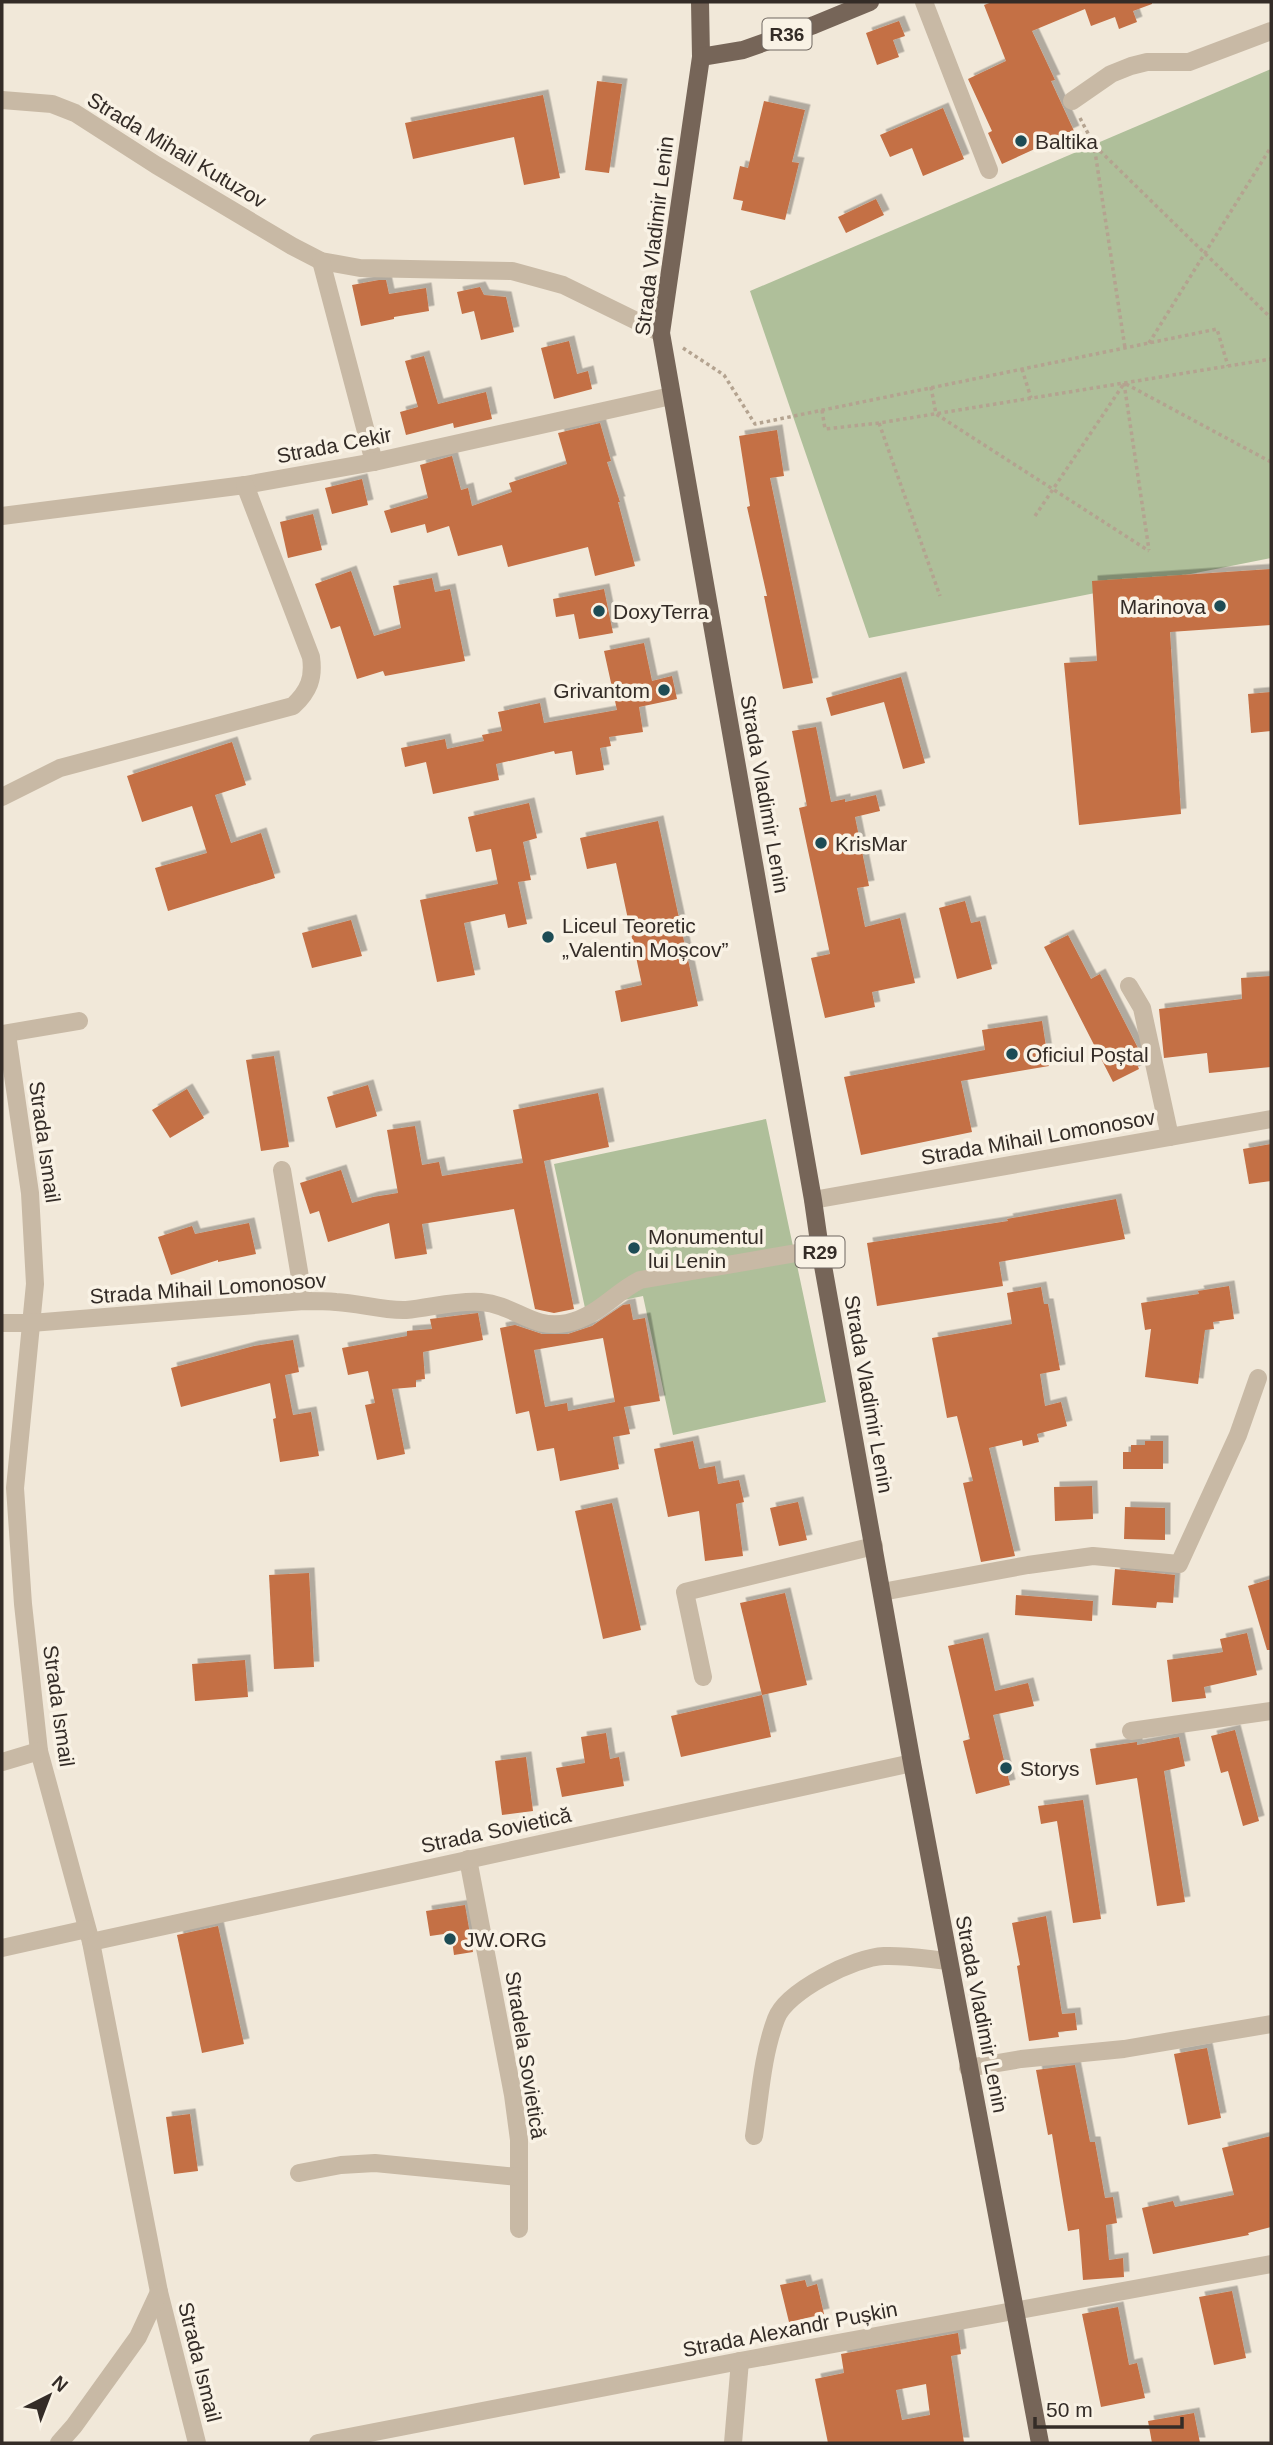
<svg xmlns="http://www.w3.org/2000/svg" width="1273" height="2445" viewBox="0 0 1273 2445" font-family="Arial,sans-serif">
<defs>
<filter id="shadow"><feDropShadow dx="5.5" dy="-5.5" stdDeviation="0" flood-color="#0004"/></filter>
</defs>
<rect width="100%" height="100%" fill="#f1e8d9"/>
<g fill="#afbf9a">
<polygon points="1271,69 1271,558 869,638 750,291"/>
<polygon points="766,1119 826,1402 673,1435 643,1296 585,1308 554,1164"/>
</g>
<g fill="#c46f44" fill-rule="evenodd" filter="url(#shadow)">
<polygon points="992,2 1152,2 1152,4 1133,11 1137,22 1119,29 1115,17 1091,26 1085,9 1032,31 1055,80 1051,81 1074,131 1002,164 988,133 992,131 968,79 1006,61 984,5"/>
<polygon points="899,21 905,36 893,40 899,57 877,65 866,33"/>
<polygon points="597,81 622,84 609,173 585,170"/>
<polygon points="543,95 560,178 524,185 514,137 413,159 405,123"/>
<polygon points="764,101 805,110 792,162 799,163 785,220 741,210 743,201 733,199 740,166 748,168"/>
<polygon points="943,108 964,159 923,176 912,148 890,157 880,135"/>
<polygon points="876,199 884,215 846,233 838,217"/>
<polygon points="379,280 386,280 389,294 426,288 429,311 394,317 394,319 361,326 352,285"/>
<polygon points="480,287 484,295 506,297 514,332 481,340 474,311 462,314 457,292"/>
<polygon points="569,341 577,374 588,371 592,389 554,399 541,348"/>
<polygon points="424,356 438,404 486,392 492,419 454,428 453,423 406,435 400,412 418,407 405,361"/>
<polygon points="600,423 611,461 607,462 620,502 618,502 635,566 595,576 588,547 508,567 502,545 458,556 449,526 427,533 425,524 391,533 384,511 428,498 420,465 452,456 461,490 468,488 472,506 512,492 509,483 567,464 558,433"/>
<polygon points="777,430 784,476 770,478 813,683 783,689 764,596 767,596 747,507 750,506 739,436"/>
<polygon points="362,479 368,505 332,514 325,488"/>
<polygon points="313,514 322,550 288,558 280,522"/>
<polygon points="1271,569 1271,625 1170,632 1181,814 1079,825 1064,663 1097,661 1092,581"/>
<polygon points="351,571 374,636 401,628 393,586 432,578 435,592 450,589 465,661 385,676 383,671 357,679 340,626 331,629 315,584"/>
<polygon points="604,589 613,633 579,639 574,614 556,617 553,599"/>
<polygon points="644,643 652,681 672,676 677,699 639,707 643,732 609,737 611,746 600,748 604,770 576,775 572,751 555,754 554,751 496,764 499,780 433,794 426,762 405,767 401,748 445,739 447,749 484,741 482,735 502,731 498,712 540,703 544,723 617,710 604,651"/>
<polygon points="901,677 925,763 903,769 884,702 831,716 826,698"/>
<polygon points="1271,692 1271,731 1251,733 1248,694"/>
<polygon points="816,727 831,802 845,799 845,802 876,795 880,811 855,817 869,886 857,888 865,927 900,918 915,983 872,992 875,1007 825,1018 811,958 830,954 799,808 807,806 792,731"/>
<polygon points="232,742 246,785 215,795 231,843 261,833 275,878 168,911 155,868 207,853 192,806 142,822 127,776"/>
<polygon points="529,803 537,838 523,842 531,880 518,882 527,924 508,928 505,914 464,923 475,975 437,982 420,900 498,884 491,849 476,852 468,817"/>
<polygon points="658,821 698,1006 621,1022 615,991 642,985 616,863 587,869 580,838"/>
<polygon points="965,901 971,923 980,921 992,969 957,979 939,908"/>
<polygon points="351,920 362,956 312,968 302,933"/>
<polygon points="1068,935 1091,979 1100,974 1140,1052 1142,1060 1135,1060 1139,1069 1113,1082 1044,947"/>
<polygon points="1271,976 1271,1067 1209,1073 1207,1053 1164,1058 1159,1009 1242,999 1241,978"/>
<polygon points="1042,1021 1049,1066 961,1081 972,1132 861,1155 844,1077 985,1050 982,1030"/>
<polygon points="274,1056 289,1147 261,1151 246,1060"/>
<polygon points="368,1085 377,1116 336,1128 327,1097"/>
<polygon points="187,1089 204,1118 170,1138 152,1110"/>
<polygon points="598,1093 609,1147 544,1161 574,1309 554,1313 535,1309 514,1209 422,1224 427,1254 395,1259 389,1223 328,1242 319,1211 310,1214 300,1183 341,1170 352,1203 373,1197 398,1193 387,1130 415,1126 422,1165 439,1162 442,1176 523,1163 513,1110"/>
<polygon points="1271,1144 1271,1181 1249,1184 1243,1149"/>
<polygon points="1116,1199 1125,1239 999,1262 1003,1286 877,1306 867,1243 1008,1221 1007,1219"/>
<polygon points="249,1223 256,1254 218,1262 218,1260 171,1275 158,1237 192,1226 195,1234"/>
<polygon points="1229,1286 1234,1319 1213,1322 1214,1329 1205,1330 1198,1384 1145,1377 1151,1329 1145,1330 1141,1303 1199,1294 1198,1291"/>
<polygon points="1041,1287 1044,1304 1048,1304 1060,1370 1040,1374 1045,1406 1061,1402 1067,1426 1037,1434 1039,1442 1023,1446 1022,1440 989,1448 1015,1556 981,1562 963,1483 973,1481 957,1416 947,1418 932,1338 1012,1324 1007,1293"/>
<path d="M 630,1304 L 633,1320 L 645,1318 L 660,1401 L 624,1407 L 630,1434 L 613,1437 L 619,1469 L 560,1481 L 554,1448 L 537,1451 L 529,1411 L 516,1414 L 500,1328 L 515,1325 L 542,1334 L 568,1334 L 592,1326 L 623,1305 ZM 603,1338 L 615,1402 L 568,1411 L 567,1403 L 545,1407 L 534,1350 Z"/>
<polygon points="478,1313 483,1340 423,1352 425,1379 416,1380 416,1387 392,1389 405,1454 377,1460 365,1405 375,1403 368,1371 348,1375 342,1348 407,1336 407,1331 432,1329 430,1319"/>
<polygon points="293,1340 299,1372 285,1375 293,1415 311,1412 319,1456 280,1462 273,1419 276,1418 270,1383 181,1407 171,1368 254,1346"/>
<polygon points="693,1441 699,1469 715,1466 718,1484 739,1480 744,1502 736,1504 743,1556 705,1561 699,1511 668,1517 654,1449"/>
<polygon points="1145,1441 1163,1441 1163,1469 1123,1469 1123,1452 1131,1452 1131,1445 1145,1445"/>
<polygon points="1092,1486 1093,1519 1055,1521 1054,1487"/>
<polygon points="798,1502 807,1540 779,1546 770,1508"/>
<polygon points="612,1503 641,1630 603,1639 575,1511"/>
<polygon points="1125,1507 1165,1508 1165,1540 1124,1539"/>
<polygon points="1115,1569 1175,1575 1173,1603 1157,1602 1156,1608 1112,1605"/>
<polygon points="309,1573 314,1667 274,1669 269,1575"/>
<polygon points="1271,1579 1271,1650 1267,1650 1248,1586"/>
<polygon points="785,1593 807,1685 762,1695 740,1603"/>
<polygon points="1016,1595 1093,1601 1092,1621 1015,1615"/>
<polygon points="1247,1633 1257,1675 1204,1687 1206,1698 1172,1702 1167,1660 1218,1653 1223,1652 1220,1639"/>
<polygon points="983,1638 995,1691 1028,1683 1034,1706 993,1715 1010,1785 976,1794 963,1741 970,1739 948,1646"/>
<polygon points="245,1660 248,1697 195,1701 192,1664"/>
<polygon points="762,1695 771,1737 681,1757 671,1716"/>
<polygon points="1235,1730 1259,1821 1243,1826 1228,1771 1221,1773 1211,1736"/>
<polygon points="606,1733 610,1759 619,1757 624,1786 562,1797 556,1768 585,1763 581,1737"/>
<polygon points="1179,1737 1185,1766 1164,1771 1185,1902 1157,1906 1137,1778 1096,1785 1090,1749 1137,1742 1137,1745"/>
<polygon points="526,1757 533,1811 502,1815 495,1761"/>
<polygon points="1083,1800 1101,1919 1073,1923 1057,1821 1041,1824 1038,1806"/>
<polygon points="465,1905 473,1952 454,1955 451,1933 430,1936 426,1911"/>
<polygon points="1046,1916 1062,2014 1075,2013 1077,2030 1058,2032 1059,2037 1029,2041 1017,1966 1020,1965 1012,1923"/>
<polygon points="218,1926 244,2044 202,2053 177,1935"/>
<polygon points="1207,2048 1221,2118 1188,2125 1174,2054"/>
<polygon points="1075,2065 1090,2142 1095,2142 1105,2198 1113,2197 1117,2223 1106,2225 1109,2260 1123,2258 1124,2277 1083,2280 1079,2229 1068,2231 1052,2134 1048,2135 1036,2070"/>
<polygon points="190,2114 198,2171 174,2174 166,2117"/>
<polygon points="1271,2136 1271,2227 1248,2233 1249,2235 1153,2254 1142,2208 1173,2201 1175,2207 1234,2195 1222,2148"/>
<polygon points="805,2280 807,2287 817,2284 824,2314 789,2322 780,2285"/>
<polygon points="1232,2291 1246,2358 1214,2365 1199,2297"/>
<polygon points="1118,2307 1129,2365 1137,2363 1145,2398 1101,2407 1082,2314"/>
<path d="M 958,2333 L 961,2354 L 951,2356 L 964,2443 L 828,2443 L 815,2379 L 844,2373 L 841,2354 ZM 926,2384 L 930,2415 L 902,2420 L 896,2390 Z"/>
<polygon points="1194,2413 1200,2443 1152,2443 1148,2421"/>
</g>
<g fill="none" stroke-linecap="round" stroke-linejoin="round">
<g stroke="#b4a390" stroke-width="3.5" stroke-dasharray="3.5 3.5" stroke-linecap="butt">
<polyline points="1080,118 1094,145 1125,348"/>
<polyline points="1095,146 1271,318"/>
<polyline points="1149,343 1271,147"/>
<polyline points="683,348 724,375 755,424 1217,329 1228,366"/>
<polyline points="1022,369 1031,398"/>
<polyline points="1124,383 1149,550"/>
<polyline points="1126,384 1271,462"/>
<polyline points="931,387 936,414 1149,551"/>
<polyline points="822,410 825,429 879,423 1271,359"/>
<polyline points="879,423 940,596"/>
<polyline points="1035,516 1123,385"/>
</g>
<g stroke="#c8b9a5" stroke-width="18">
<polyline points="924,2 989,170"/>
<polyline points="2,100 52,104 75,113 156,165 292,246 321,261 360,268 512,271 563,285 661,333"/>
<polyline points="1072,101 1111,74 1131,66 1147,62 1189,62 1271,31"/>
<polyline points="321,261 374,462"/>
<polyline points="2,516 245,485 374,462 671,396"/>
<path d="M 2,797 L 60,768 L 293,706 C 309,691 314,678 311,657 L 245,485"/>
<polyline points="1129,986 1142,1008 1170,1137"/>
<polyline points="2,1034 79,1021"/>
<polyline points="7,1034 30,1193 35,1284 15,1488 23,1604 39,1751 91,1942 159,2292 197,2443"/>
<polyline points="282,1170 304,1301"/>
<polyline points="813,1200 1271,1119"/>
<path d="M 2,1323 L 31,1323 L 304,1301 C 315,1301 326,1301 336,1302 C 359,1303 383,1311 406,1310 C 430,1308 456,1300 481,1302 C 516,1305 531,1330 567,1323 C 597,1317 614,1293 640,1280 L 820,1249"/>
<polyline points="882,1592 1028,1565 1093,1556 1179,1564 1238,1435 1258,1378"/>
<polyline points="703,1677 685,1592 874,1546"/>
<polyline points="1131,1731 1271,1711"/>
<polyline points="2,1762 39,1751"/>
<polyline points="468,1859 513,2095 519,2140 519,2229"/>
<polyline points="91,1942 912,1763"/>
<polyline points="2,1948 87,1929"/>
<polyline points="968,2068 1021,2059 1124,2049 1271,2024"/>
<path d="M 754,2136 C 760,2097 762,2056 776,2019 C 786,1991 855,1957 884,1956 C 905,1955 928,1959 949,1961"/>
<polyline points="299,2173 341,2165 375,2163 518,2177"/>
<polyline points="59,2443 74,2426 138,2337 159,2292"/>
<polyline points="318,2443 740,2361 1271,2264"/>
<polyline points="733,2443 740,2361"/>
</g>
<g stroke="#766558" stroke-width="18">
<polyline points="700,2 701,57 661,333 813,1200 820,1249 912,1763 1040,2443"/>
<polyline points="701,57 743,50 814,25 870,2"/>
</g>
</g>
<g fill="#1d4c55" stroke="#f9f2e5" stroke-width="2.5">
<circle cx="1021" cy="141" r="7"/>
<circle cx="1220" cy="606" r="7"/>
<circle cx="599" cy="611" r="7"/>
<circle cx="664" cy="690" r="7"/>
<circle cx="821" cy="843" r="7"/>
<circle cx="548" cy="937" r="7"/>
<circle cx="1012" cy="1054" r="7"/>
<circle cx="634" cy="1248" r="7"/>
<circle cx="1006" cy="1768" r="7"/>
<circle cx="450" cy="1939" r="7"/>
</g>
<g text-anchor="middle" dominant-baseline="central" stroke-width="7" stroke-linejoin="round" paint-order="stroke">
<g fill="#f9f2e5" stroke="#6f6760" stroke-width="2">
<rect x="762.5" y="18.5" width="49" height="31" rx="5"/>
<rect x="795.5" y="1236.5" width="49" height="31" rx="5"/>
</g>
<g font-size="19" font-weight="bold" fill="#342c27">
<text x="787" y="34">R36</text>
<text x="820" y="1252">R29</text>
</g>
<g font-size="21" fill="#342c27" stroke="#f9f2e5" text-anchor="start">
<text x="1035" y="141">Baltika</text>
<text x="1206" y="606" text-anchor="end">Marinova</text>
<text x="613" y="611">DoxyTerra</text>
<text x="650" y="690" text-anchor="end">Grivantom</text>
<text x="835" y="843">KrisMar</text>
<text x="562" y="925">Liceul Teoretic<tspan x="562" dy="24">„Valentin Moșcov”</tspan></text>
<text x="1026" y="1054">Oficiul Poștal</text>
<text x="648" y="1236">Monumentul<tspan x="648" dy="24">lui Lenin</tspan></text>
<text x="1020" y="1768">Storys</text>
<text x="464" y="1939">JW.ORG</text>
</g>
<g font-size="21" fill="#342c27" stroke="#f9f2e5">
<text transform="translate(177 150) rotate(31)">Strada Mihail Kutuzov</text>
<text transform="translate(654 236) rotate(-83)">Strada Vladimir Lenin</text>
<text transform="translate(334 445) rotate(-11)">Strada Cekir</text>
<text transform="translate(765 794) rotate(80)">Strada Vladimir Lenin</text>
<text transform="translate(1038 1137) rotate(-10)">Strada Mihail Lomonosov</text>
<text transform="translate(45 1142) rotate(82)">Strada Ismail</text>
<text transform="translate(208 1288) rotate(-4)">Strada Mihail Lomonosov</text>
<text transform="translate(869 1394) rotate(80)">Strada Vladimir Lenin</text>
<text transform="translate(59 1706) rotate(82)">Strada Ismail</text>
<text transform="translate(496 1830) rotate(-12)">Strada Sovietică</text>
<text transform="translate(982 2014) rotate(79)">Strada Vladimir Lenin</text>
<text transform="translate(526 2055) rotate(81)">Stradela Sovietică</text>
<text transform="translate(790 2329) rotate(-11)">Strada Alexandr Pușkin</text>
<text transform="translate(200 2362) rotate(76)">Strada Ismail</text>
</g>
</g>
<rect width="1273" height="2445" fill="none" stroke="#342c27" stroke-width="7"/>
<g transform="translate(49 2396) rotate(42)" stroke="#f9f2e5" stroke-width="5" paint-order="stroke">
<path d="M0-5L12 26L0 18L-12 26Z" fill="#342c27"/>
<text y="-10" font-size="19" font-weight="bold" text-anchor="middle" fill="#342c27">N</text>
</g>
<path d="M1035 2417v10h147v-10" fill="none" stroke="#342c27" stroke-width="3.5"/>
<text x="1046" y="2417" font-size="21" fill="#342c27" stroke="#f9f2e5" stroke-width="5" paint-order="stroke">50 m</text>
</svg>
